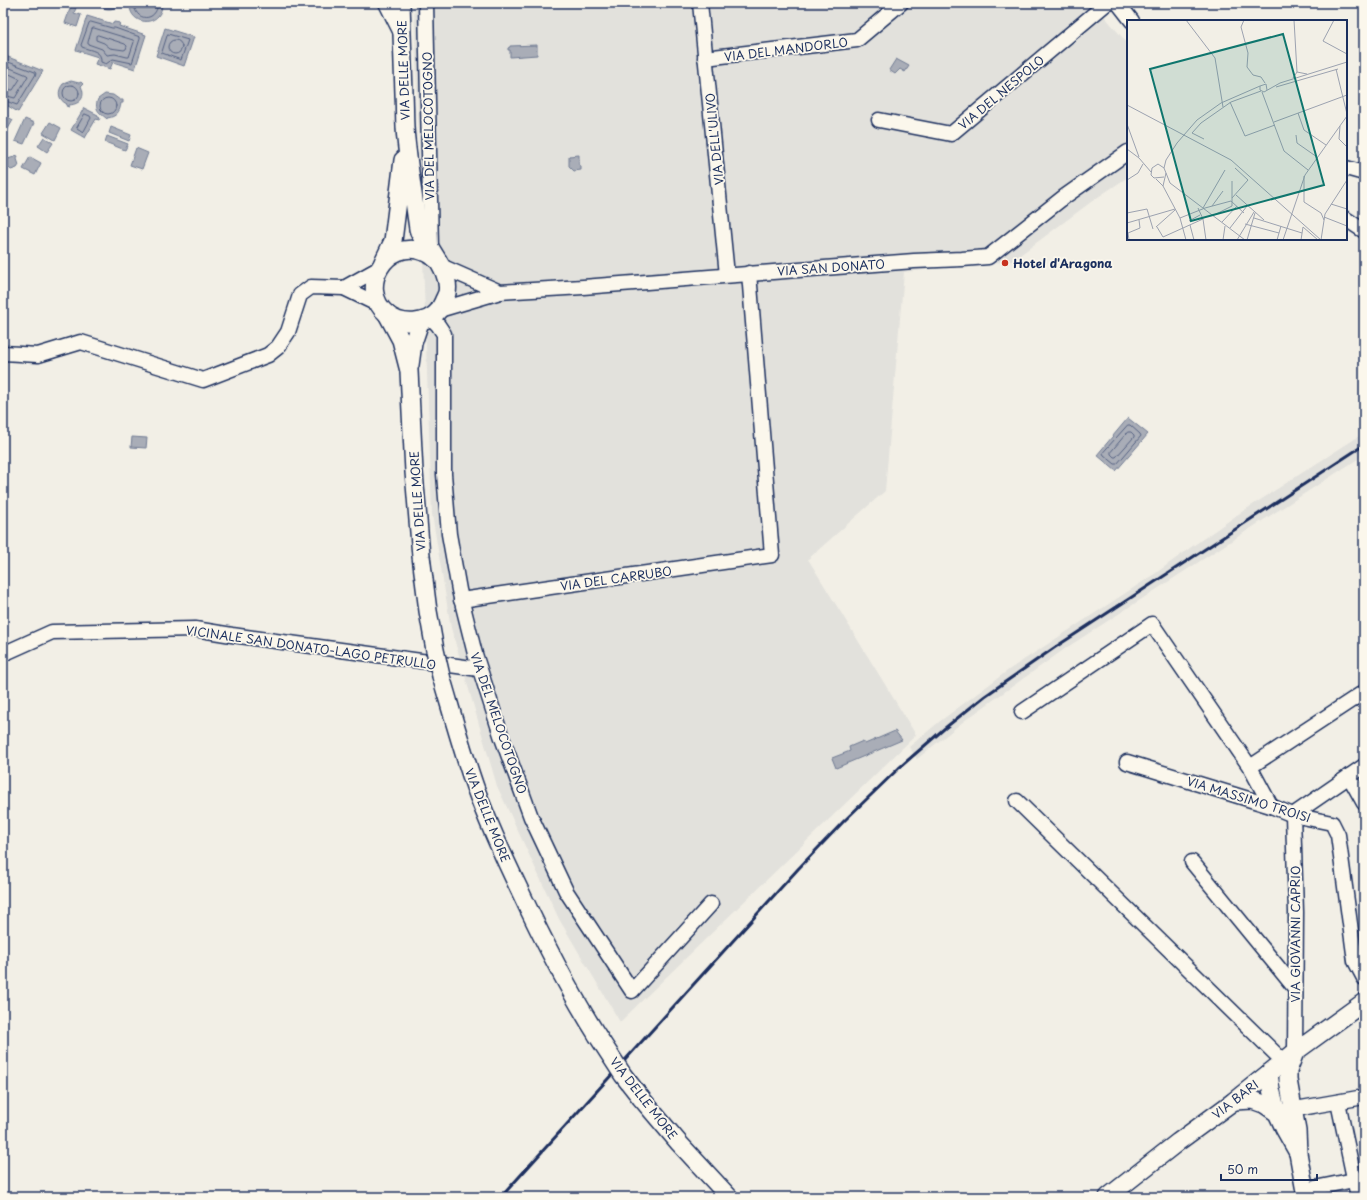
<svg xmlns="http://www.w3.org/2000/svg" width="1367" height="1200" viewBox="0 0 1367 1200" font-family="'Playpen Sans',sans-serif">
<rect width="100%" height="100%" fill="#f2efe6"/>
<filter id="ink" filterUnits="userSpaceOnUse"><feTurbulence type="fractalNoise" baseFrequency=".025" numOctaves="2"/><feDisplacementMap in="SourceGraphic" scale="8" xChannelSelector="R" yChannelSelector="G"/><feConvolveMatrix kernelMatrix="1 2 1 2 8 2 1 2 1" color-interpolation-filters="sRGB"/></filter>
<g filter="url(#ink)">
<g fill="#e2e1dc">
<polygon points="414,3 1093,3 1128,44 1128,177 1095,199 1012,261 904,272 885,491 808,559 916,735 620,1022 559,919 497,786 451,628 432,514"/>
<polygon points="1364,433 1364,455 1066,648 964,721 917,759 909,747 939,722 1010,669 1156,573 1190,548 1240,513"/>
</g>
<g fill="#a9adb7" stroke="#707b93">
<path d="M 96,3 L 121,3 C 114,11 104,11 96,3 Z"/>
<path d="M 130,3 L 162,3 C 163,28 128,27 130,3 Z"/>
<polygon points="71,6 76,8 74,13 81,15 77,27 65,23"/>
<polygon points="87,16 113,24 114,22 120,23 119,26 146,35 135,69 113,62 110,69 95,64 98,57 76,50"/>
<polygon points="165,28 194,37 184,66 156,56"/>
<polygon points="537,45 537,55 510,57 510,50 508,50 508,48 510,47 510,46"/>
<polygon points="3,55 43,71 18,112 3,103"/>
<polygon points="896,59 909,66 905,72 900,69 895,74 889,70"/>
<path d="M 71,81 L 79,83 L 81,82 L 83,84 L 81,86 C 86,97 81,104 69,105 L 69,107 L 66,106 L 67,104 C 58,100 57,91 63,84 Z"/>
<path d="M 105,94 L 113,95 L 120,100 L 123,100 L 123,103 L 121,103 C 120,112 116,117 107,118 L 107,119 C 102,114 93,111 98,99 Z"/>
<polygon points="84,108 98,115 97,116 100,118 99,120 96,119 85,138 71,130"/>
<polygon points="3,114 13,120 4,136 3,141"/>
<polygon points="25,119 34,123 24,144 15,141"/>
<polygon points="50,122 61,128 55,140 43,133"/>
<polygon points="111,127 131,135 129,141 109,133"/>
<polygon points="107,136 128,144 125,150 105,142"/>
<polygon points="44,137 53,143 47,152 38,146"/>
<polygon points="136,148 148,153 142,169 130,165"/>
<polygon points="15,155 18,156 17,159 19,165 17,168 11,170 7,166 6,163 8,159 14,157"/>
<polygon points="579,155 579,165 581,166 581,170 574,171 569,166 569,156"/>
<polygon points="30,157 41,163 35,175 23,169"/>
<polygon points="1128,418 1148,434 1116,471 1097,455"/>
<polygon points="132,437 147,438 146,448 131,447"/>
<polygon points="895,731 902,740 836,768 832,758 850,751 849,747 863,741 865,744"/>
</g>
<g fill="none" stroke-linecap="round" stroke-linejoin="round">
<g stroke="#546182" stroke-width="1">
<path d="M 134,3 C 134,22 157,23 158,3"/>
<path d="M 91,22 L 112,28 L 115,28 L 140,37 L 140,39 L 132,63 L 113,59 L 106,64 L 101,62 C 102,50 91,51 82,47 L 81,45 L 89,23 Z"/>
<polygon points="94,28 133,40 134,42 129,57 127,57 115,54 107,55 102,49 88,44 88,42 92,29"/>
<polygon points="168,34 188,40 181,60 162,53"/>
<polygon points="98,35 125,44 127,46 126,49 124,50 110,48 104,43 96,40 96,36"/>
<circle cx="175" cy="47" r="7"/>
<polyline points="3,60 35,72 36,74 17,105 3,100"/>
<polyline points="3,65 27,75 28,76 15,98 3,95"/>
<polyline points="3,71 18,78 20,79 13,90 3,89"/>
<circle cx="71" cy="93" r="8"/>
<circle cx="108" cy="106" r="8"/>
<polygon points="85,114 90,116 91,118 84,131 83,132 77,128"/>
<polygon points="1128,425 1130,425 1140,434 1141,436 1117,464 1115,464 1104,455 1103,453"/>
<polygon points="1128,432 1131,432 1134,435 1134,437 1116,457 1114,457 1111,454 1111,452"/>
</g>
<g stroke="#1b2f5e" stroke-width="17">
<g id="minor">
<polyline points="386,3 402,35"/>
<polyline points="426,3 431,249"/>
<polyline points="700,3 727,275"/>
<polyline points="1118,3 1132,21"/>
<polyline points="705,58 857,40 901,3"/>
<polyline points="879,120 951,134 1107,3"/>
<polyline points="1346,168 1364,173"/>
<polyline points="1346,219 1364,231"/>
<polyline points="441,266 500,292"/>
<polyline points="344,288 378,269"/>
<polyline points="439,310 500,292 583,287 914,261 962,259 988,257 1064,197 1128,152"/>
<polyline points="430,317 438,325 444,334 444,474 449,534 459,590 475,654 501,735 531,817 566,891 632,991 711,904"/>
<polyline points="3,353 38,355 81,342 203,380 268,355 278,347 288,332 300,295 311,287 344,288 379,305"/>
<polyline points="461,600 772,555 749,273"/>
<polyline points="3,654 52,632 195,629 232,635 479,669"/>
<polyline points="1022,712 1152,624 1250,767 1271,806"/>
<polyline points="1127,762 1271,806 1293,815 1332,823 1338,835 1355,961 1364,978"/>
<polyline points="1250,767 1364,692"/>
<polyline points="1349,776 1364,803"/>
<polyline points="1017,801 1283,1061 1287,1070"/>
<polyline points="1293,815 1296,912 1295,1052"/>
<polyline points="1293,815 1364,766"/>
<polyline points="1192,862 1295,988"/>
<polyline points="1338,1102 1358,1197"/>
<polyline points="1284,1111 1364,1097"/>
<polyline points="1305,1190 1364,1178"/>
</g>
</g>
<g stroke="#1b2f5e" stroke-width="20">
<g id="major">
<path d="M 401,3 C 402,33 403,63 404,94 C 405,109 404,124 406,139 C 409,169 414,199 418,229 C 420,238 426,242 431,249 C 439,262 450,277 447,293 C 446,296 444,299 443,302 C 442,304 440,307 439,310 C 427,325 401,326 387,314 C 356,288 387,237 424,252 C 429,253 433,257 437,260"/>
<polyline points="383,262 393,241 403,160"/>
<polyline points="387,314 401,340 409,371 414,472 421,556 428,611 435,650"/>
<polyline points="410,365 413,343 420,322"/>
<path d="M 441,676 C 452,713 462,750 475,787 C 488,823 504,858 521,893 C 544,942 568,989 597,1035"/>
<polyline points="1295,1052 1288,1071 1288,1080 1297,1131 1298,1153 1306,1197"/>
<polyline points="1269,1073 1271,1089 1277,1113"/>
<polyline points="641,1098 679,1143 729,1197"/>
<polyline points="1234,1101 1253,1100 1264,1104 1277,1113 1284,1128 1297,1151"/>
<polyline points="1108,1197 1178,1142 1234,1101 1295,1052 1364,1002"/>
</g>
</g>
<use href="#minor" stroke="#fbf7ec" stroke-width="14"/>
<use href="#major" stroke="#fbf7ec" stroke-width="17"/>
<polyline stroke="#1b2f5e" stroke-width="3" points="501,1197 798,869 844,821 899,768 945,728 985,696 1054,648 1364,445"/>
<g stroke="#1b2f5e" stroke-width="20" stroke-linecap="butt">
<g id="major-bridge">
<polyline points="435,650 441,676"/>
<polyline points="597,1035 623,1075 641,1098"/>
</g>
</g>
<use href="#major-bridge" stroke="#fbf7ec" stroke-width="17"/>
</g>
</g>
<circle fill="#c8321e" stroke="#fbf7ec" stroke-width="1.5" cx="1005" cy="263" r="4"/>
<g text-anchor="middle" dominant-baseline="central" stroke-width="3.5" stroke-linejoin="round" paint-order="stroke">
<g font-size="12" fill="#1b2f5e" stroke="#fbf7ec">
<text transform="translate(786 49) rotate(-7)">VIA DEL MANDORLO</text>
<text transform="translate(403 70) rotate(-92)">VIA DELLE MORE</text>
<text transform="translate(1001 92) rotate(-40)">VIA DEL NESPOLO</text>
<text transform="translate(428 126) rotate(-91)">VIA DEL MELOCOTOGNO</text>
<text transform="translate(714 139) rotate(-96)">VIA DELL'ULIVO</text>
<text transform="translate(831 267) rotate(-4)">VIA SAN DONATO</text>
<text transform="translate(417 501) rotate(-94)">VIA DELLE MORE</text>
<text transform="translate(616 578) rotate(-8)">VIA DEL CARRUBO</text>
<text transform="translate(311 647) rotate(8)">VICINALE SAN DONATO-LAGO PETRULLO</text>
<text transform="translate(499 723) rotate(71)">VIA DEL MELOCOTOGNO</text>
<text transform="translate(1249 799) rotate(17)">VIA MASSIMO TROISI</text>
<text transform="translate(488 815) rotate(68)">VIA DELLE MORE</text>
<text transform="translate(1295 934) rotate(-90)">VIA GIOVANNI CAPRIO</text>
<text transform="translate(644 1098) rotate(52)">VIA DELLE MORE</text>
<text transform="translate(1235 1099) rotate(-38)">VIA BARI</text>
</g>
<g font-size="12" font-weight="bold" fill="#1b2f5e" stroke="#fbf7ec" text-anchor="start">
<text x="1013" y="263">Hotel d'Aragona</text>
</g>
</g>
<g transform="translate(1127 20)">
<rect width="220" height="220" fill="#f2efe6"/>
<path fill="none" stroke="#9ca2b0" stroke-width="1" d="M 59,0 L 88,38 L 96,87M 117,0 L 114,7 L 121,33 L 120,47 L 126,55 L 134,57 L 138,63M 167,0 L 170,52M 207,0 L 196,21 L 220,34M 209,49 L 220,94M 166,58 L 170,52 L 180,54M 149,67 L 211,49M 140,70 L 139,64 L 133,66 L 133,70 L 137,72 L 153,63 L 220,42M 135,72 L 157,131 L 181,150M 103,82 L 118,116 L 148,105M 0,85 L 104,140 L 194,220M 171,93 L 177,110 L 199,125M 147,102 L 220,75M 0,104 L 12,137M 213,106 L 212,119 L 220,127M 169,115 L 170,123 L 190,137M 77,119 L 65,113 L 74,103 L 104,82 L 134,71M 0,129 L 12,138 L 24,152M 37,148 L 39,140 L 50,123 L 70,100 L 94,83 L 133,66M 39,153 L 43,163 L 118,220M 177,156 L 177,182 L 194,193 L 197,200M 29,159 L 36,166 L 53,198 L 59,220M 0,160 L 11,153 L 16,144M 36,166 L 39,153 L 37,148 L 31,144 L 25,148 L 24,155 L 27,158 L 37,157M 109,175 L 137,200M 105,178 L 121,160 L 108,148M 104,181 L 117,193M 204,184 L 220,189M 85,186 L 96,171M 71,188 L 76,199 L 79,220M 76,188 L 98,150M 78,188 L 104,181M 0,193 L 20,189 L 26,209M 87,195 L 105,186 L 105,161M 197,197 L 220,206M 53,198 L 78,188M 127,198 L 175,213M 62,201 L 73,195M 95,202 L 110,186M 0,203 L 48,189M 118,204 L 152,213M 63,205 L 67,220M 29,207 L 48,190M 30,207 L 36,217 L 76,199M 176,207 L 191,220M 103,208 L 120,186M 2,220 L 1,213 L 13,208 L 12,200M 96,220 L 98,206M 110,220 L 127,192M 120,220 L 128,193M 150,220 L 154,206M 156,220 L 178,155 L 220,96M 174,220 L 176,207M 194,220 L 198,194 L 220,160"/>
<path fill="#0f766e" fill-opacity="0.15" stroke="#0f766e" stroke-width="2" d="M 156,14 L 197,165 L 64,201 L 23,49 Z"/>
<rect width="220" height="220" fill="none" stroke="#1b2f5e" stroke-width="2"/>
</g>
<rect width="1367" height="1200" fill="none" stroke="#fbf7ec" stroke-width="16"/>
<rect x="8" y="8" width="1351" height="1184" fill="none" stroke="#1b2f5e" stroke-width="1.5" filter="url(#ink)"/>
<path d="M1221 1174v6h96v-6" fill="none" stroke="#1b2f5e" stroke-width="2"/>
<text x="1227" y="1174" font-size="12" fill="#1b2f5e" stroke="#fbf7ec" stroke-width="3" paint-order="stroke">50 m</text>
</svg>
